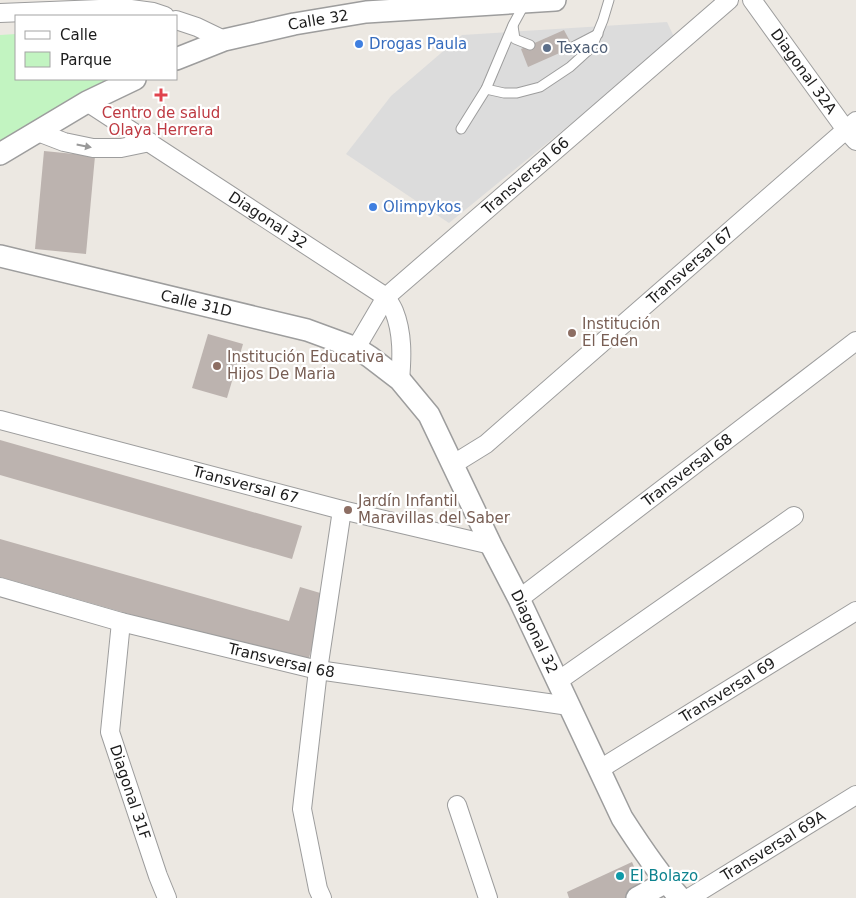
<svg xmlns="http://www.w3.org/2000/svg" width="856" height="898" viewBox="0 0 856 898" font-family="'DejaVu Sans',sans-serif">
<rect width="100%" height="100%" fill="#ece8e2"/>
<polygon fill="#c2f4c1" points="16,34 16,79 118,79 0,144 0,35"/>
<polygon fill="#dcdcdc" points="667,22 675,39 449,223 346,154 391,96 462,35"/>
<g fill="#bcb3af">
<polygon points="564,30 573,47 528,67 521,49"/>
<polygon points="44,151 95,156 86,254 35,249"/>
<polygon points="208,334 243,344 227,398 192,388"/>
<polygon points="0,440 302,526 292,559 0,475"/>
<polygon points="0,539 289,621 300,587 327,595 307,665 0,577"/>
<polygon points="632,862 644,890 625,898 569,898 567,892"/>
</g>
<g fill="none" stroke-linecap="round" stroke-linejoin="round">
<g stroke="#9d9d9d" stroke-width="11">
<g id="service">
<polyline points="513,26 515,39 530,45"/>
<polyline points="573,47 598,34"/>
<polyline points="486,89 504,93 517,93 540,87 570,67 592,47 603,20 609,0"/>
<polyline points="461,129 486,89 513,25 525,3"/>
</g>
</g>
<g stroke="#9d9d9d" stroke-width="20">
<g id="minor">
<path id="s1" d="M 752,0 L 846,130 L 856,141"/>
<polyline points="0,13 124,8 153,12 165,16"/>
<polyline points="176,20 197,27 224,40"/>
<path id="s2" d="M 87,102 L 386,297 C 389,302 392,306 394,311 C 403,333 402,358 400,380"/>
<polyline points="38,132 64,142 93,148 121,148 150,142"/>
<path id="s3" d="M 356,348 L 386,297 L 729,0"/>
<path id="s4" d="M 0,420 L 342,510 L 491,545"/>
<path id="s5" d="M 452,465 L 486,444 L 856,121"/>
<path id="s6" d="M 0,587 L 121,622 L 318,670 L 569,706"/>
<path id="s7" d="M 519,599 L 856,341"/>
<path id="s8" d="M 121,622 L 110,732 L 158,876 L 167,898"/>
<polyline points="558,681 794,516"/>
<path id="s9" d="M 600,769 L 856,611"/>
<polyline points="457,805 488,898"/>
<polyline points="322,898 318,889 302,809 318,670 342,510"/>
<path id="s10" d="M 689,898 L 856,795"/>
</g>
</g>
<g stroke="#9d9d9d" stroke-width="24">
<g id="tertiary">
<path id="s11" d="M 176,59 L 224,40 L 294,24 L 366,12 L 555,0"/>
<polyline points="0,154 87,102 135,79"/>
<path id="s12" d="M 0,256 L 307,330 L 356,348 L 370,357 L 400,380 L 429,415 L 491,545 L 519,599 L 622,818 C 640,846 658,873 680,898"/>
<polyline points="637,898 666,882"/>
</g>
</g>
<use href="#service" stroke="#fff" stroke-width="9"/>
<use href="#minor" stroke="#fff" stroke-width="18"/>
<use href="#tertiary" stroke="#fff" stroke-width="21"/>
</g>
<defs><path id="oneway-solid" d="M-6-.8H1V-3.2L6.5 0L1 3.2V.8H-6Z" transform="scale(1.25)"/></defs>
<use fill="#999" href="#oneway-solid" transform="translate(84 146) rotate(11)"/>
<g fill="#3f7fe0" stroke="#fff" stroke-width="2">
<circle cx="359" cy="44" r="5"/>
<circle cx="373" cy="207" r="5"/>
</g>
<circle fill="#5c6f8a" stroke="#fff" stroke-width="2" cx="547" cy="48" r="5"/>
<path fill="#e0444e" stroke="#fff" stroke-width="2" d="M158.5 87.5h5v5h5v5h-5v5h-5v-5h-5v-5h5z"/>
<g fill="#8d6e63" stroke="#fff" stroke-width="2">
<circle cx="572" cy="333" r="5"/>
<circle cx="217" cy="366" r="5"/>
<circle cx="348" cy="510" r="5"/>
</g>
<circle fill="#0f9aa8" stroke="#fff" stroke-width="2" cx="620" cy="876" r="5"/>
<g text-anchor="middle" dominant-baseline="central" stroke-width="4.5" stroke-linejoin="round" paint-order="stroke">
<g font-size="15" fill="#1c1c1c" stroke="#fff">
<text stroke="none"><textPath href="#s11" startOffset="148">Calle 32</textPath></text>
<text stroke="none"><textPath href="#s1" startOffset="88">Diagonal 32A</textPath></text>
<text stroke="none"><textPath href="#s3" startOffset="244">Transversal 66</textPath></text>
<text stroke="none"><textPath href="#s2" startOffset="216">Diagonal 32</textPath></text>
<text stroke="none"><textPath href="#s5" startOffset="311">Transversal 67</textPath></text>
<text stroke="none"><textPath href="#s12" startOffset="202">Calle 31D</textPath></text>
<text stroke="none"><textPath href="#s7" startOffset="212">Transversal 68</textPath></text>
<text stroke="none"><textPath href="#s4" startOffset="254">Transversal 67</textPath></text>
<text stroke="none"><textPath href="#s12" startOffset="709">Diagonal 32</textPath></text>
<text stroke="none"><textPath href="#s6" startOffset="291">Transversal 68</textPath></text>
<text stroke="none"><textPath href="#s9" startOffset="150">Transversal 69</textPath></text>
<text stroke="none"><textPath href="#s8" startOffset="174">Diagonal 31F</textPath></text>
<text stroke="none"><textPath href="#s10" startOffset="99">Transversal 69A</textPath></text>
</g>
<g font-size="15" fill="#366cbe" stroke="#fff" text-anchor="start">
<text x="369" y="44">Drogas Paula</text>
<text x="383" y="207">Olimpykos</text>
</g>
<g font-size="15" fill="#4e5e75" stroke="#fff" text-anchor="start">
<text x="557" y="48">Texaco</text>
</g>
<g font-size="15" fill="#be3a42" stroke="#fff">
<text x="161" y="113">Centro de salud<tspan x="161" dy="17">Olaya Herrera</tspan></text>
</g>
<g font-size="15" fill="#785e54" stroke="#fff" text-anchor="start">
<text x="582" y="324">Institución<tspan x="582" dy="17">El Eden</tspan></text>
<text x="227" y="357">Institución Educativa<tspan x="227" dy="17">Hijos De Maria</tspan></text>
<text x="358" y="501">Jardín Infantil<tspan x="358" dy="17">Maravillas del Saber</tspan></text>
</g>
<g font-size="15" fill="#0d838f" stroke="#fff" text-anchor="start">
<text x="630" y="876">El Bolazo</text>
</g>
</g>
<rect x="15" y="15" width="162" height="65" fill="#ffffff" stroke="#a4a4a4"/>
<rect x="25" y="31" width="25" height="8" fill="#ffffff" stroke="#a4a4a4"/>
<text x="60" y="40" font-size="15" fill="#1c1c1c">Calle</text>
<rect x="25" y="52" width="25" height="15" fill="#c2f4c1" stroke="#a4a4a4"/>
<text x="60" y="65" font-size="15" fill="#1c1c1c">Parque</text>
</svg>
